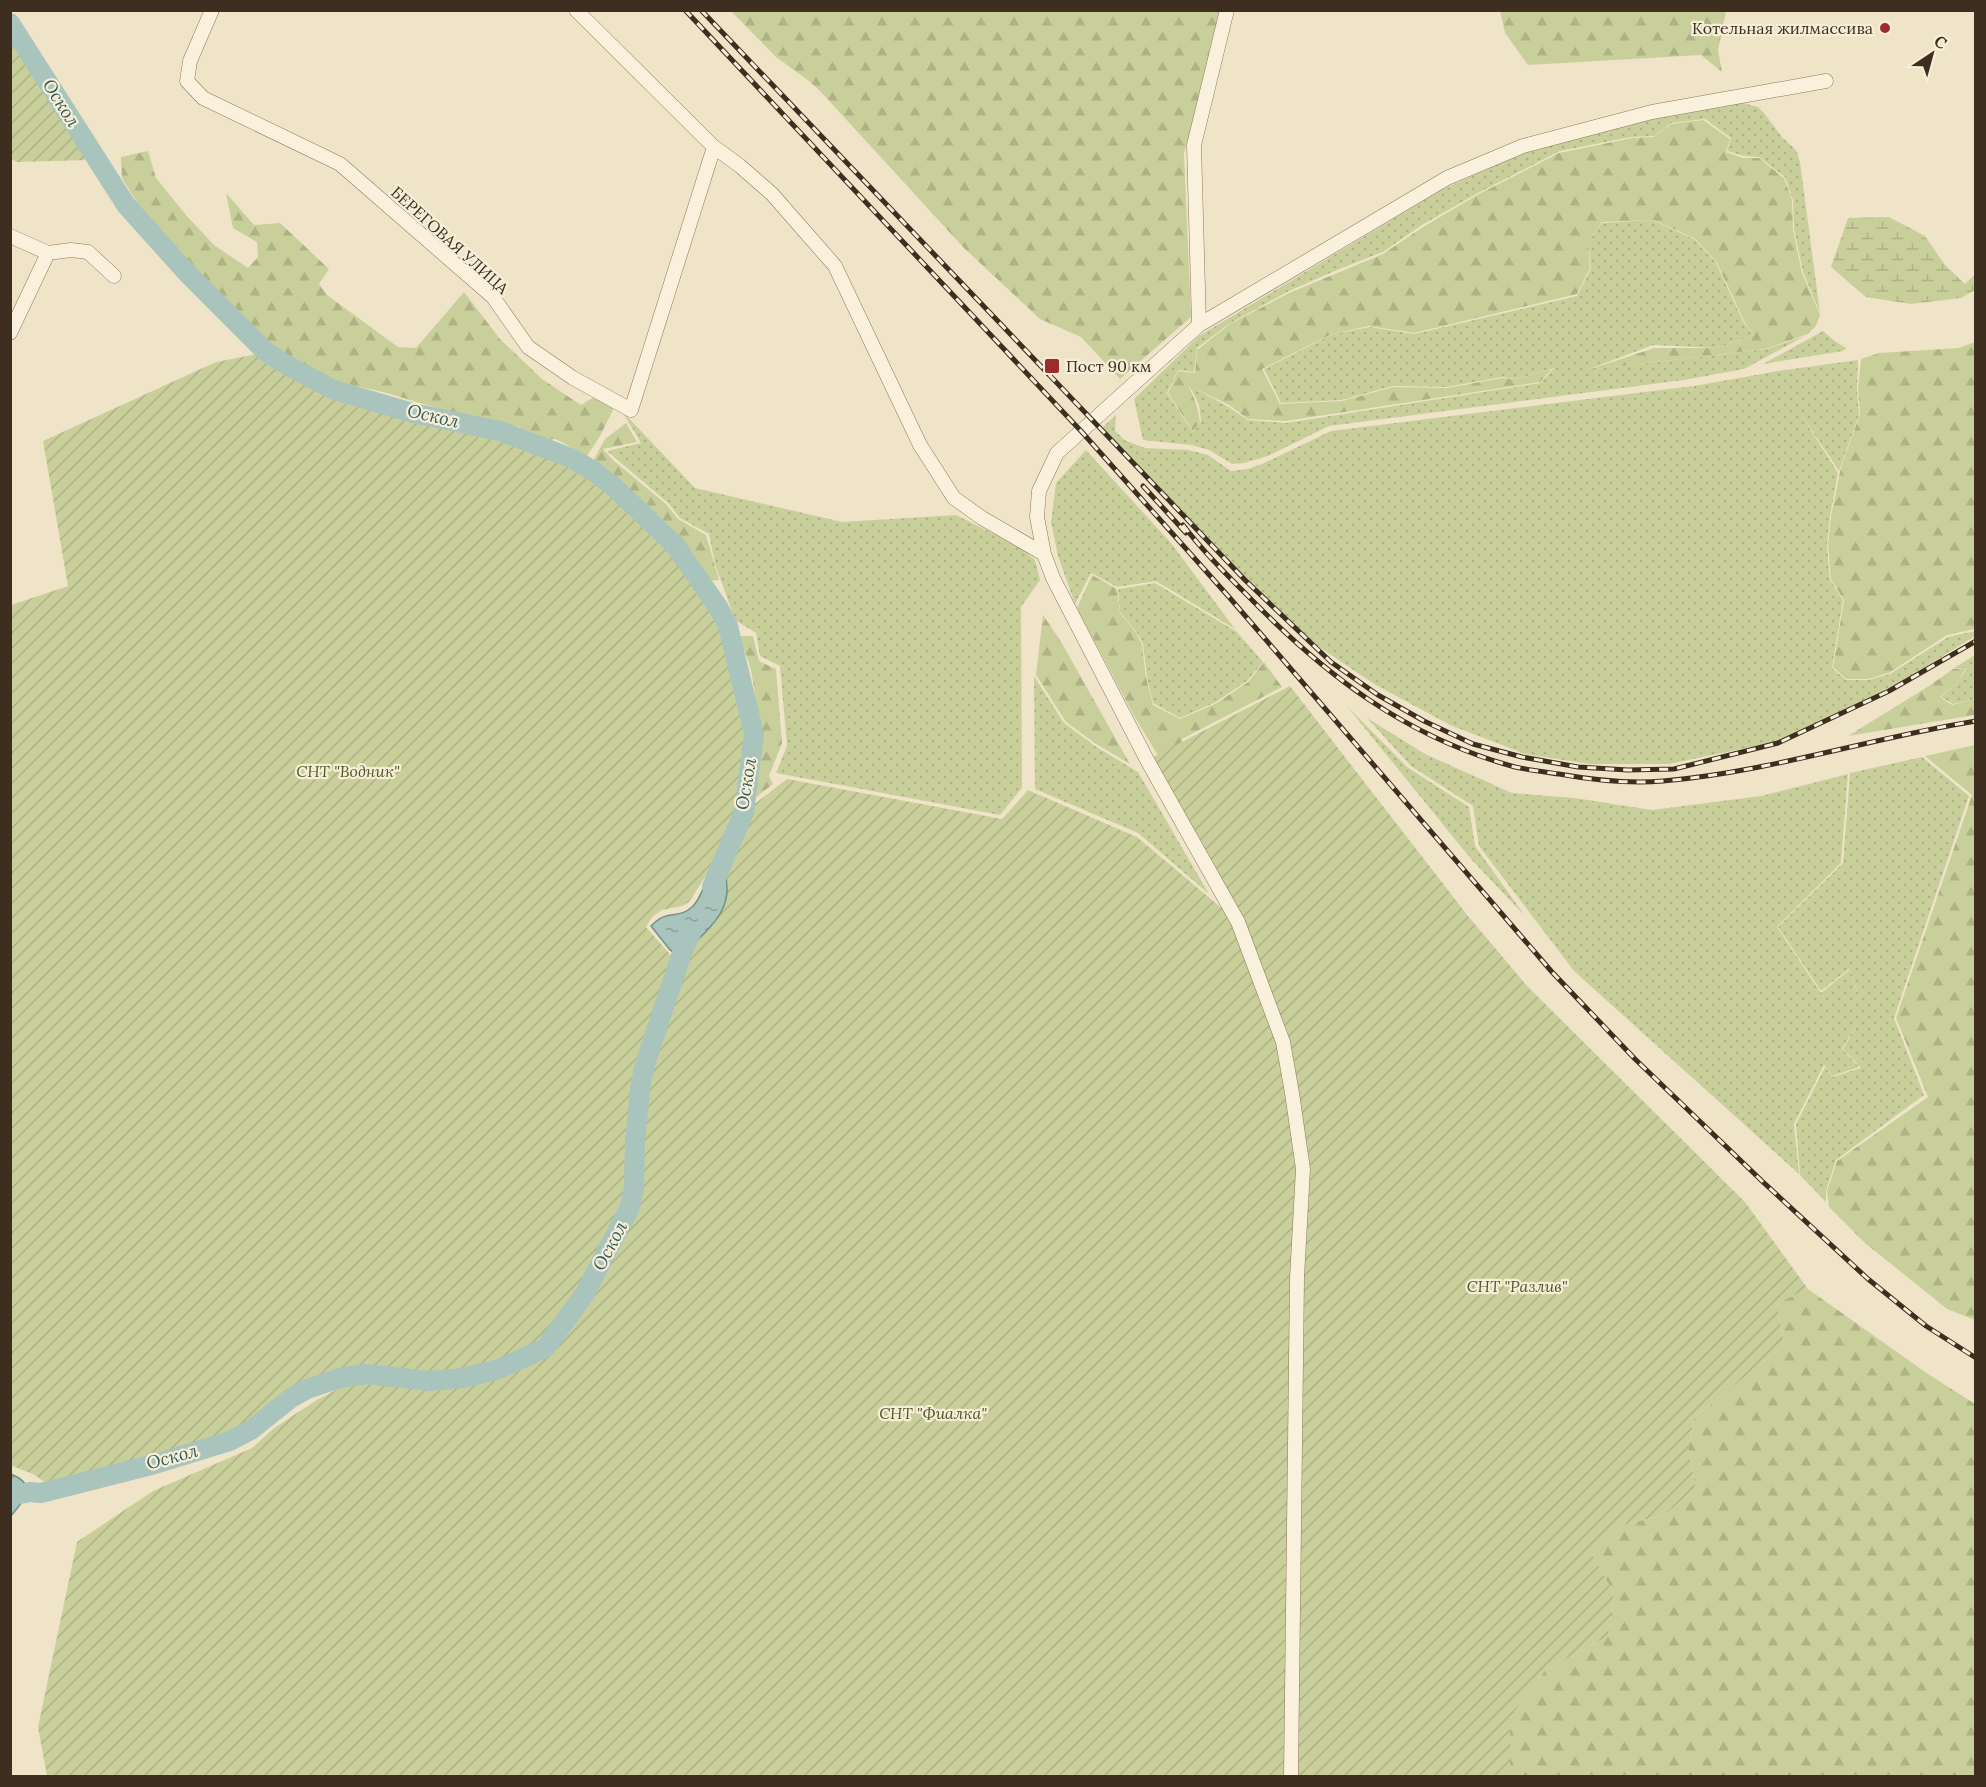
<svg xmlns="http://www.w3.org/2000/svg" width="1986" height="1787" font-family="Lora,serif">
	<defs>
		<pattern id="grass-dots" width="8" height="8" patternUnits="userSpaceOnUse" patternTransform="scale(1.5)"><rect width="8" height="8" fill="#c9cf9b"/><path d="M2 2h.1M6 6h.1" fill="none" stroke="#aeb285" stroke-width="1.8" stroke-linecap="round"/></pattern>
		<pattern id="forest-firs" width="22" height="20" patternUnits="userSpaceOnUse" patternTransform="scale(1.5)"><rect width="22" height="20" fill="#c9cf9b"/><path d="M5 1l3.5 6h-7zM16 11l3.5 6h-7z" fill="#aeb285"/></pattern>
		<pattern id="wetland-marsh" width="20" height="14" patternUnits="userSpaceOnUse" patternTransform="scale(1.5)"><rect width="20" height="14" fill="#c9cf9b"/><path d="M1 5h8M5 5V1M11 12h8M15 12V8" fill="none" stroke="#aeb285"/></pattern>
		<pattern id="garden-furrows" width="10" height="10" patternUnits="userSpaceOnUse" patternTransform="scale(1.5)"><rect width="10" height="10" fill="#c9cf9b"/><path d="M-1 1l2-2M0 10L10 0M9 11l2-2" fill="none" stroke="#aeb285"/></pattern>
		<pattern id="water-ripples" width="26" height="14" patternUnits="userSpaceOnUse" patternTransform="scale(1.5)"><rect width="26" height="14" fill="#a9c4bc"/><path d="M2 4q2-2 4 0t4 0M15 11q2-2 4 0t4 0" fill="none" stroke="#8ba098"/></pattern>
	</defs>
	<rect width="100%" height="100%" fill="#f0e4c8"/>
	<!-- grass -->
	<path fill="url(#grass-dots)" d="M1743,103L1758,107L1764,113L1782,137L1796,150L1800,162L1820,313L1803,272L1794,230L1793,200L1785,177L1759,157L1744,156L1727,151L1731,138L1705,119L1671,123L1655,136L1631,137L1560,151L1478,193L1422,225L1383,252L1337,270L1289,291L1229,324L1197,348L1194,372L1178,370L1167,393L1193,432L1201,421L1199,405L1190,386L1227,406L1248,420L1286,423L1540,383L1554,368L1516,379L1502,377L1447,387L1393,386L1342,400L1281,403L1264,369L1333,334L1370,327L1414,334L1577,296L1591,268L1588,242L1602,223L1652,220L1694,239L1715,261L1744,323L1754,335L1717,348L1653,345L1587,370L1767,349L1805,336L1744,369L1684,380L1329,426L1268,456L1244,463L1232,464L1209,450L1191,445L1143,440L1134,399L1199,336L1443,189L1521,154L1566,138L1682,112Z
		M1823,331L1836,342L1846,348L1843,351L1763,364Z
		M1858,360L1857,389L1859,415L1839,471L1799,411L1838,473L1830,516L1827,546L1830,580L1843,600L1832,668L1846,680H1868L1890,674L1948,637L1975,631V636L1911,676L1790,739L1669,764H1589L1525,754L1450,725L1374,684L1318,646L1247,580L1102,428L1116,415L1115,431L1126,441L1145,448L1188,450L1208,455L1231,471L1247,469L1262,464L1331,431L1693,386L1690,393L1694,386L1778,371Z
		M622,411L695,488L842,522L956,515L1018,546L1035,560L1040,580L1021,607L1022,788L1000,815L776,773L787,746L780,666L760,656L756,633L735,620L715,564L709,534L680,518L668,503L607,451L641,443Z
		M1086,450L1171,543L1235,629L1156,581L1117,587L1091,573L1075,604L1058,556L1051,522L1056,483Z
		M1155,583L1237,632L1263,662L1247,681L1216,702L1180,718L1153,703L1147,677L1143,644L1137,633L1120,612L1118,589Z
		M1975,655V699L1953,704L1941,697L1957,683L1967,668H1954Z
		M1034,676L1064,723L1095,746L1138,772L1209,894L1138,833L1035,789Z
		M1346,705L1407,767L1469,807L1475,846L1525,916L1471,859Z
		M1367,718L1425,754L1512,793L1575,798L1652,810L1761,796L1848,774L1841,863L1777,927L1821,993L1849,970L1865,1013L1849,969L1821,991L1778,927L1843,863L1850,773L1922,757L1969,796L1894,1018L1924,1095L1836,1160L1826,1191V1202L1800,1175L1796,1124L1825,1067L1832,1077L1861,1068L1843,1049L1859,1022L1842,1049L1859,1067L1832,1076L1824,1065L1794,1124L1799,1174L1574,971L1479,846L1473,806L1411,766Z"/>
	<!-- forest -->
	<path fill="url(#forest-firs)" d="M731,11H1224L1184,153L1191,317L1120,379L1081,337L1040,319L964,248L821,92L809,81L776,57Z
		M1500,11H1726L1718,50L1722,72L1701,55L1528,65L1505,33Z
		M1703,120L1730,139L1726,152L1743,158H1759L1784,178L1792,199L1793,230L1802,273L1820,315L1816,326L1808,334L1765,349L1588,370L1654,348H1717L1754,335L1745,323L1716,261L1694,238L1653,220L1602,222L1588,242L1590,268L1577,294L1414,333L1369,326L1332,334L1262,369L1280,404L1342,401L1393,387L1447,388L1502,378L1516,379L1552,369L1540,382L1286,421L1248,419L1229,405L1189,386L1197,406L1200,422L1193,431L1168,393L1178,371L1195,373L1197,350L1230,324L1289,293L1383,254L1423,227L1479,194L1559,153L1632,138L1654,137L1671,124Z
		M148,151L156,178L186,215L214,245L248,268L258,257L257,242L233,228L226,193L254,225L280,223L329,269L319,284L327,295L398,347L416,348L464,292L500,339L542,379L581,405L594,397L614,408L600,436L587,456C581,453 558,439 554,439C553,439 545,441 544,441L526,433L520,427L454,413L383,392L342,383L288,357L271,344L194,270L138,204L122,178L121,157Z
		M1975,342V629L1947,635L1889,673L1868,679H1846L1833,667L1844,600L1831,580L1828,545L1831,516L1841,467L1860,414L1858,389L1861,359L1879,353L1959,348Z
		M626,423L637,442L603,449L613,460L666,504L678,519L706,535L719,580L707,581C695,543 652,509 622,485C612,478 603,468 592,463L605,439Z
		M1092,575L1117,589L1120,613L1137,634L1142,645L1146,677L1153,705L1180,719L1217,703L1248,682L1264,662L1282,687L1182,739L1181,764L1169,774L1133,714L1077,608Z
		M1043,615L1060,640L1130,764L1096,744L1066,722L1036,675Z
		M739,636H753L759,661L776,669L782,743L769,776L773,784L750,802C757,761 760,717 752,676C750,662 743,649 739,636Z
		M1966,668L1957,683L1940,697L1952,705L1975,699V715L1848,736L1929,686L1953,669Z
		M1975,745H1976L1975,1320L1947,1309L1865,1243L1829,1207L1827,1191L1837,1161L1928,1097L1896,1018L1972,795L1925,756Z
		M1808,1289L1928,1374L1975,1404V1776H1510V1718L1545,1670L1608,1636L1614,1593L1591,1555L1618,1526L1664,1515L1696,1489L1688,1448L1694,1418L1784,1345L1777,1303Z"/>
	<!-- wetland -->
	<path fill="url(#wetland-marsh)" d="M1889,217L1925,236L1945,265L1965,284L1975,274V290L1961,298L1911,304L1866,297L1831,267L1848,218Z"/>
	<!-- garden -->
	<path fill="url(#garden-furrows)" d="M11,29L91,160L17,162L11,159Z
		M263,353L279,364L332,393L411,417L498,435L588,473L611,490L670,546L699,584L724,625L749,734L740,809L737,822L719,862L705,877L689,902L682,906L662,910L652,917L646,927L674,959L636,1080L629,1141V1186L625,1203L580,1291L552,1330L540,1342L497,1362L461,1370L431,1373L406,1372L366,1365L339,1371L306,1382L228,1435L152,1458L47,1484L33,1474L10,1465L11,605L68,586L43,441L216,362Z
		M1290,686L1468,916L1527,986L1745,1202L1808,1289L1777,1303L1784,1345L1694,1418L1688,1448L1696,1489L1664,1515L1618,1526L1592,1555L1614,1593L1608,1636L1545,1670L1510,1718V1776H47L38,1727L77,1542L153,1491L252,1448L273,1429L315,1401L366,1374L430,1381L463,1378L499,1369L545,1348L584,1295L630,1207L634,1187L635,1141L641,1082L646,1061L683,950L722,865L744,812L787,779L1002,819L1028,790L1137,837L1237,921L1147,760Z"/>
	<!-- water -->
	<path fill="url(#water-ripples)" stroke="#6f938a" stroke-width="1.5" d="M722,865C740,910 707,928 681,957L670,950L651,926C668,908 678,920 692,907C700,900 701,891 706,883C711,876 717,871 722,865Z
		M11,1474C21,1478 26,1483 30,1492L11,1516Z"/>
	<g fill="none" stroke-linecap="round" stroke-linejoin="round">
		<!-- river -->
		<path stroke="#a9c4bc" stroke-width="20" d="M10,23L126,205L188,274L265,351L281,362L334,390L413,413L500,431L571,458L592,470L614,487L675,545L718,607L728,626L754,734L744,812L712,887
			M10,1496L30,1492L41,1493L155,1464L230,1441L251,1430L291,1398L307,1389L340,1378L366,1374L430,1381L463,1378L499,1369L545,1348L584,1295L630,1207L634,1187L635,1141L641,1082L646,1061L683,950L691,933"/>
		<!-- minor casing -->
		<g stroke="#8d765c" stroke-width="15">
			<path id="minor" d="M212,10L190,61L187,81L203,98L340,164L493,297L528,347L573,378L631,410L714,147
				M576,10L714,147L740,166L772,194L835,266L920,445L954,498L982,518L1044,554
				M10,236L48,253L71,250L88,252L114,276
				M1199,325L1194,145L1227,10
				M10,333L48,253
				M1291,1776L1297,1278L1303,1169L1292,1093L1283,1042L1238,922L1147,760L1053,578L1044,554L1037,517L1039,491L1057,453L1199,325L1447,178L1523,146L1652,112L1826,81"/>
		</g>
		<!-- minor -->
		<use href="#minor" stroke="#faf1dc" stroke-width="14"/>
		<!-- rail casing -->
		<g stroke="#3d2e20" stroke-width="5">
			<path id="rail" d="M685,10L1081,431L1229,597L1552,972L1635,1059L1763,1182L1868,1279L1926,1326L1976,1358
				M701,10L1245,580L1331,662L1378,695L1424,721L1473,744L1522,757L1578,767L1628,770L1674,769L1778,743L1889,691L1976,641
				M1143,486L1186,533
				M1183,525C1202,550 1224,572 1247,595C1325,675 1405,737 1515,767C1529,770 1545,772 1559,774C1593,780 1629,784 1663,781C1769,772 1871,738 1976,721"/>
		</g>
		<!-- rail -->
		<use href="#rail" stroke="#f7eed8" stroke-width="3" stroke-dasharray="9" stroke-linecap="butt"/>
	</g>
	<!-- markers -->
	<g fill="#9e2a2b" stroke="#f7eed8" stroke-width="2">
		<circle cx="1885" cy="28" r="6"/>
		<rect x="1044" y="358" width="16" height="16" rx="3"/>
	</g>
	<g text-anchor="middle" stroke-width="4.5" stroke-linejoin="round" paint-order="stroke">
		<!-- poi labels -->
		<g font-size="16" fill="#3d2e20" stroke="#f7eed8" text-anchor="end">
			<text x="1873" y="34">Котельная жилмассива</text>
			<text x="1066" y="372" text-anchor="start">Пост 90 км</text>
		</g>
		<!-- street labels -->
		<g font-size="16" fill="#3d2e20" stroke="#f7eed8">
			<text transform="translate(450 240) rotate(42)" y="6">БЕРЕГОВАЯ УЛИЦА</text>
		</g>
		<!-- park labels -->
		<g font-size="16" font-style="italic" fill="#4d5a26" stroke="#f7eed8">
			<text x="348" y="777">СНТ "Водник"</text>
			<text x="1517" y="1292">СНТ "Разлив"</text>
			<text x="933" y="1419">СНТ "Фиалка"</text>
		</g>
		<!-- water labels -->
		<g font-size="18" font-style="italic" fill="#2f5d5a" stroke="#f7eed8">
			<text transform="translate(61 103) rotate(58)" y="6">Оскол</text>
			<text transform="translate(433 416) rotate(13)" y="6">Оскол</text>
			<text transform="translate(746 784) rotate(-81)" y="6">Оскол</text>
			<text transform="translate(610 1246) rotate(-62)" y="6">Оскол</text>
			<text transform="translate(172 1457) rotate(-15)" y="6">Оскол</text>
		</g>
	</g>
	<!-- border -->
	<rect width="1986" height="1787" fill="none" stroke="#3d2e20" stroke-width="24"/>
	<!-- north arrow -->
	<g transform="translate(1932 54) rotate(36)" stroke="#f7eed8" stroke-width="4.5" paint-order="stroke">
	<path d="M0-4.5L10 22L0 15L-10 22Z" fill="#3d2e20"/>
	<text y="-9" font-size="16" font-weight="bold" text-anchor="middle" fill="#3d2e20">С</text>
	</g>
</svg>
